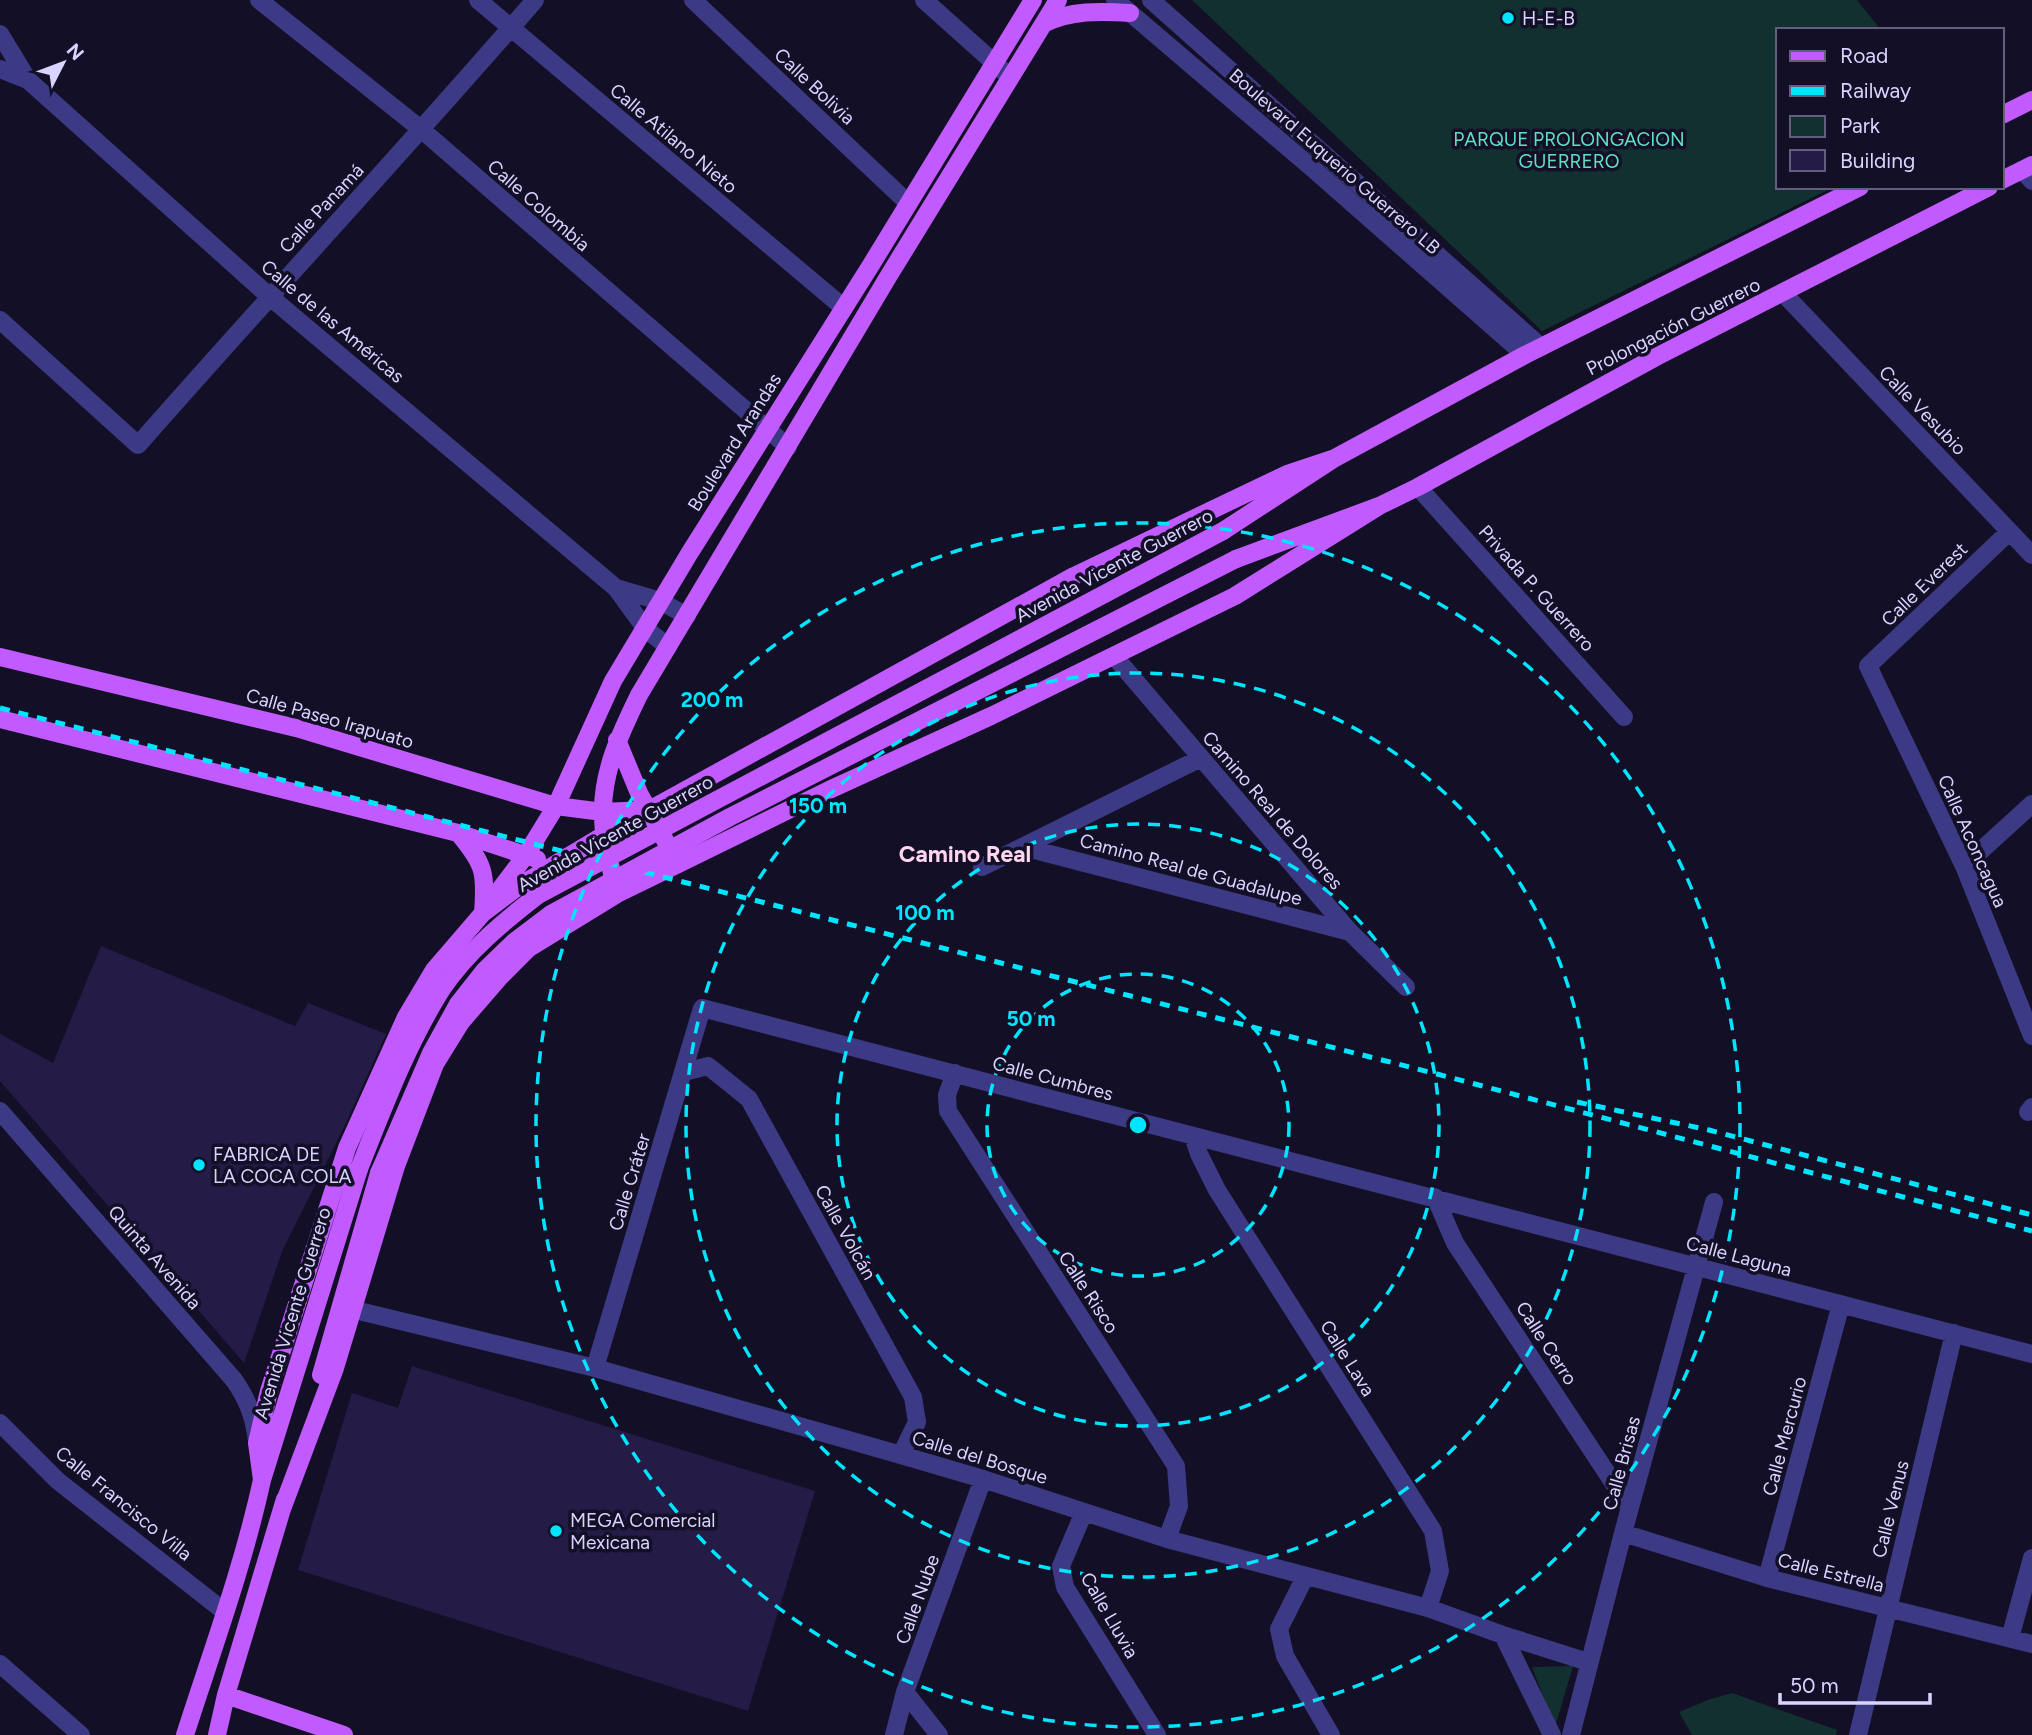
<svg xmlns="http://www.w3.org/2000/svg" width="2032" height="1735" font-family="Figtree,sans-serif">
	<rect width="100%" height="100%" fill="#130f26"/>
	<!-- green -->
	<path fill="#12302f" d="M1192,0H1857L1881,30H1778V187H1834L1542,331Z
		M1573,1666L1555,1727L1532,1667Z
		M1732,1693L1837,1730L1836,1735H1692L1679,1712L1708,1700Z"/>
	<!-- building -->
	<path fill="#241b47" d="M101,946L295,1026L308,1003L386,1034L346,1123L283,1249L244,1363L0,1081V1034L53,1063Z
		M412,1366L815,1491L748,1711L298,1570L352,1393L398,1408Z"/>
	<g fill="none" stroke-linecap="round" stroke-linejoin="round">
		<!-- minor -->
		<path stroke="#3d3a85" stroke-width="18" d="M259,0L422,130L788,447
			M478,0L844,308
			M693,0L908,203
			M924,0L1010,77
			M1115,0L1312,168L1525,355
			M1151,0L1541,347
			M0,34L28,80L269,296L616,588L645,628L668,647
			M0,69L28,80
			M2022,170L2032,181
			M1783,293L2032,555
			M0,320L138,445C269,296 405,150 535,0
			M1418,487L1624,717
			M2009,532L1868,666L1964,866L2032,1036
			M616,588L660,601L687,616
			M1114,656L1350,932L1406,987
			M1023,847L1350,932
			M1964,866L2032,804
			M982,867L1201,758
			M684,1072L708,1066L749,1099L913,1397L917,1422L901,1455
			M955,1073L947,1095L948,1111L1176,1466L1179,1506L1167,1539
			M0,1111L234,1380C248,1400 254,1417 257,1441
			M2028,1112L2032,1107
			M1193,1136L1199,1154L1217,1190L1433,1531L1440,1571L1428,1608
			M1435,1197L1455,1243L1630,1508
			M355,1310L595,1368L901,1455L983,1479L1167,1539L1428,1608L1503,1635L1588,1662
			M595,1368L702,1008L2032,1354
			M0,1423L58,1481L225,1612
			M1084,1512L1061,1566L1065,1587L1157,1735
			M1623,1533L1767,1578L2032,1644
			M1305,1577L1279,1629L1285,1656L1331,1735
			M1767,1578L1841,1304
			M1503,1635L1552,1735
			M2010,1638L2032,1558
			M0,1664L81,1735
			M905,1692L939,1735
			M894,1735L905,1692L983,1479
			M1571,1735L1623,1533L1714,1202
			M1858,1735L1954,1333"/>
		<!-- major -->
		<path stroke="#c25bff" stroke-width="18" d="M1043,24C1070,10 1101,11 1130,13
			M2002,115L2032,100
			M2002,180L2032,165
			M1223,531L1335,458L1525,355L1860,187
			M1236,559L1379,506L1418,487L1656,357L1989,187
			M0,657L296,728L556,806L603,812L645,810
			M0,719L458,833L537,859
			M617,740L639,793L677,862
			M459,834C485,865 486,873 483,913
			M617,894C611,868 603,841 603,814C602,771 621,732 639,695L888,277L1058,0
			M495,896L526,855L556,806L613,681L689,554L871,265L1033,0
			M321,1375L379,1173
			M262,1480L257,1443L269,1391L347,1148L406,1017L434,970L483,913L519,886L604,835L1074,576L1287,474L1335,458
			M282,1509L335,1368L396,1166L435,1064L461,1022L499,978L529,948L617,894L656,875L829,790L991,716L1235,596L1379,506
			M226,1695L344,1735
			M185,1735C212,1651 243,1567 262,1480L359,1169
			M217,1735L226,1695L285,1499"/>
		<!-- rail -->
		<path stroke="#00e5ff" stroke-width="5" stroke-dasharray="10 9" stroke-linecap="butt" d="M0,708L1437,1074L2032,1231
			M1577,1102L1709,1130L2032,1215"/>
		<!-- major-bridge -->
		<path stroke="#c25bff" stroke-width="18" d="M359,1169C383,1109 407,1044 442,989C467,952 503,922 538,895L1223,531
			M379,1173L431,1053L458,1004L484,971L514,942L551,914L730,817L1236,559"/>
	</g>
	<!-- distance rings -->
	<g fill="none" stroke="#00e5ff" stroke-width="3.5" stroke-dasharray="12 9">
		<circle cx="1138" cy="1125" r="151"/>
		<circle cx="1138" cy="1125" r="301"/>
		<circle cx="1138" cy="1125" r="452"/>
		<circle cx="1138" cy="1125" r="602"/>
	</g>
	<!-- markers -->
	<g fill="#00e5ff" stroke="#130f26" stroke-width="2.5">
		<circle cx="1508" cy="18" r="7"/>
		<circle cx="199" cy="1165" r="7"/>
		<circle cx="556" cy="1531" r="7"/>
	</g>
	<g text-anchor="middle" stroke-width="7" stroke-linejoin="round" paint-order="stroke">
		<!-- poi labels -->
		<g font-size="19" fill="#d9d4ff" stroke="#130f26" text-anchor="start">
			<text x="1522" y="25">H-E-B</text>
			<text x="213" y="1161">FABRICA DE<tspan x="213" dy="22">LA COCA COLA</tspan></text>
			<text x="570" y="1527">MEGA Comercial<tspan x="570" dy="22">Mexicana</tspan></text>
		</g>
		<!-- street labels -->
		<g font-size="19" fill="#d9d4ff" stroke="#130f26">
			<text transform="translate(815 86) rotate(43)" y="7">Calle Bolivia</text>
			<text transform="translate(674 138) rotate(40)" y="7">Calle Atilano Nieto</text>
			<text transform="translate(1335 161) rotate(41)" y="7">Boulevard Euquerio Guerrero LB</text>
			<text transform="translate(539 205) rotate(41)" y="7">Calle Colombia</text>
			<text transform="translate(321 208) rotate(-47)" y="7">Calle Panamá</text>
			<text transform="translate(333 321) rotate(40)" y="7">Calle de las Américas</text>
			<text transform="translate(1673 326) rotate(-27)" y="7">Prolongación Guerrero</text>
			<text transform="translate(1923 410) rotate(46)" y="7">Calle Vesubio</text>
			<text transform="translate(734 442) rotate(-58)" y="7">Boulevard Arandas</text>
			<text transform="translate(1114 565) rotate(-28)" y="7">Avenida Vicente Guerrero</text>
			<text transform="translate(1924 584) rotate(-44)" y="7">Calle Everest</text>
			<text transform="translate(1537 588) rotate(48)" y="7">Privada P. Guerrero</text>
			<text transform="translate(330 718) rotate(16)" y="7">Calle Paseo Irapuato</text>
			<text transform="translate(1273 810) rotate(49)" y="7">Camino Real de Dolores</text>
			<text transform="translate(615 833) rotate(-29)" y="7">Avenida Vicente Guerrero</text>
			<text transform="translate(1973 841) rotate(66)" y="7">Calle Aconcagua</text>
			<text transform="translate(1191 869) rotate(15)" y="7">Camino Real de Guadalupe</text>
			<text transform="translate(1053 1078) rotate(15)" y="7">Calle Cumbres</text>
			<text transform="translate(629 1182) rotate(-73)" y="7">Calle Cráter</text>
			<text transform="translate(846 1232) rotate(61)" y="7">Calle Volcán</text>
			<text transform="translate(1739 1256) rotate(15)" y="7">Calle Laguna</text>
			<text transform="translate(155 1257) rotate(49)" y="7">Quinta Avenida</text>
			<text transform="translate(1089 1292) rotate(57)" y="7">Calle Risco</text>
			<text transform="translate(292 1313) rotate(-73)" y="7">Avenida Vicente Guerrero</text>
			<text transform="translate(1547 1343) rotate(57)" y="7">Calle Cerro</text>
			<text transform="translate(1348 1358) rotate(58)" y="7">Calle Lava</text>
			<text transform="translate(1784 1436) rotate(-75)" y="7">Calle Mercurio</text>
			<text transform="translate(980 1457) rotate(17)" y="7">Calle del Bosque</text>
			<text transform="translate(1621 1463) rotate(-75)" y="7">Calle Brisas</text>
			<text transform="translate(124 1503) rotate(39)" y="7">Calle Francisco Villa</text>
			<text transform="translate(1890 1509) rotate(-76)" y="7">Calle Venus</text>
			<text transform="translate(1831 1572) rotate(14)" y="7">Calle Estrella</text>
			<text transform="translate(917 1599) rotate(-70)" y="7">Calle Nube</text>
			<text transform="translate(1110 1615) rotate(60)" y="7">Calle Lluvia</text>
		</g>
		<!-- park labels -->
		<g font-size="19" fill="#5fe0c0" stroke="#130f26">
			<text x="1569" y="146">PARQUE PROLONGACION<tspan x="1569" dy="22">GUERRERO</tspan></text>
		</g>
		<!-- quarter labels -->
		<g font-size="23" font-weight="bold" fill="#ffd6f0" stroke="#130f26">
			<text x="965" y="862">Camino Real</text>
		</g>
	</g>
	<circle cx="1138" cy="1125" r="10" fill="#00e5ff" stroke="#130f26" stroke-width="3.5"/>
	<g font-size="21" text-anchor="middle" font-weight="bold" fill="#00e5ff" stroke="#130f26" stroke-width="7" stroke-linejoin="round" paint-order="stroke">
		<text x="712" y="707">200 m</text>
		<text x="818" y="813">150 m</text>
		<text x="925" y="920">100 m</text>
		<text x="1031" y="1026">50 m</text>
	</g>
	<!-- legend -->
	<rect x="1776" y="28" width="228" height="161" fill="#130f26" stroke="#625e7d" stroke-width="2"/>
	<rect x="1790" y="51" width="35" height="10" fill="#c25bff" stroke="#625e7d" stroke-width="2"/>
	<text x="1840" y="63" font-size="21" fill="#d9d4ff">Road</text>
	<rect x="1790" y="86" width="35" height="10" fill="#00e5ff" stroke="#625e7d" stroke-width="2"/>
	<text x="1840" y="98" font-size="21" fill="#d9d4ff">Railway</text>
	<rect x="1790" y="116" width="35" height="21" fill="#12302f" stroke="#625e7d" stroke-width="2"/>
	<text x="1840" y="133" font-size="21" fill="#d9d4ff">Park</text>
	<rect x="1790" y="150" width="35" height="21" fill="#241b47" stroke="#625e7d" stroke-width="2"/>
	<text x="1840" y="168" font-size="21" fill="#d9d4ff">Building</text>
	<!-- north arrow -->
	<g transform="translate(63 63) rotate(48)" stroke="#130f26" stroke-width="5" paint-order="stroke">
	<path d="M0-5L12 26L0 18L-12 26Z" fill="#d9d4ff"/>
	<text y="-10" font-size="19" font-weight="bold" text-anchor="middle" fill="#d9d4ff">N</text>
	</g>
	<!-- scale -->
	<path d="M1780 1693v10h150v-10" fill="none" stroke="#d9d4ff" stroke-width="3.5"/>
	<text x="1790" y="1693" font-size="21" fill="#d9d4ff" stroke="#130f26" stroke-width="5" paint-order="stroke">50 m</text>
</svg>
